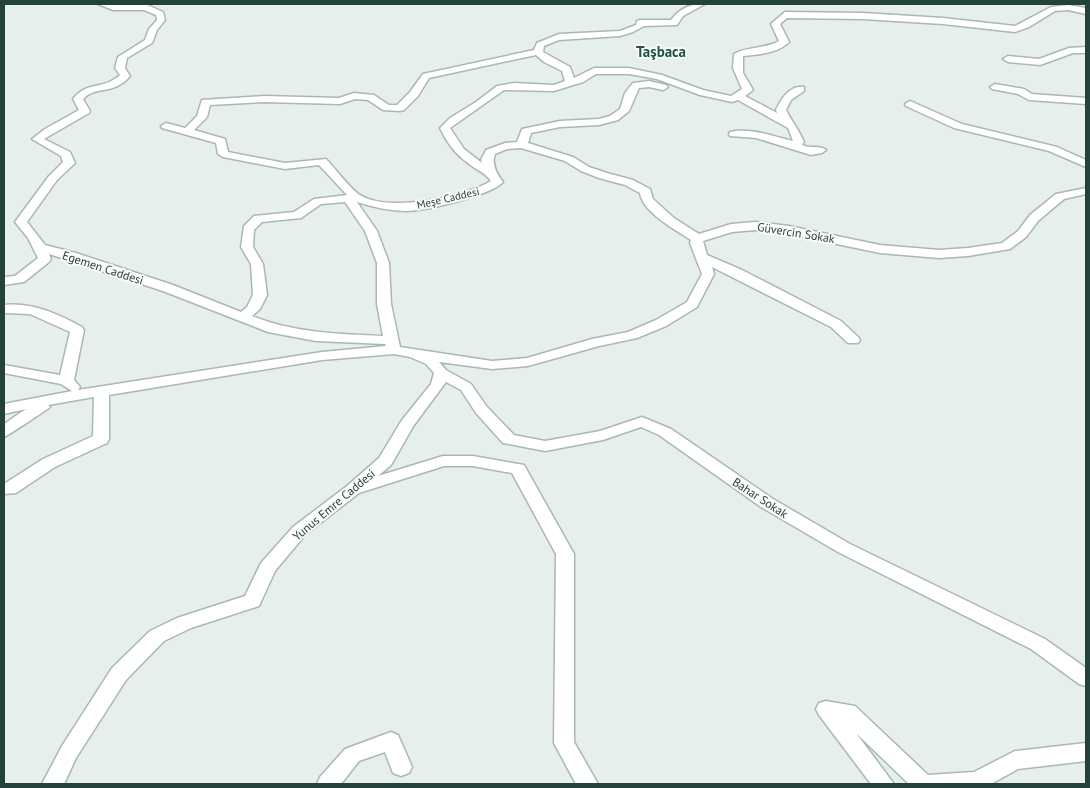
<svg xmlns="http://www.w3.org/2000/svg" width="1090" height="788" font-family="'PT Sans',sans-serif">
	<rect width="100%" height="100%" fill="#e6efeb"/>
	<g fill="none" stroke-linecap="round" stroke-linejoin="round">
		<!-- minor casing -->
		<g stroke="#a8b8b2" stroke-width="3">
			<path id="minor" d="M98,4H145L163,12L165,20L157,30L152,43L127,58L125,68L130,76C113,96 96,85 83,99L90,111L89,113L44,139L70,152L75,163L57,180L27,222L45,245L76,253L173,285L241,312L247,307L253,295L251,264L241,247L244,226L254,216L294,212L314,199L347,195L319,165L285,169L223,157L218,154L216,143L162,128L161,126L166,123L185,128L197,116L202,100L264,96L339,98L354,93L374,95L389,105H397L410,92L423,74L534,50L537,43L559,34L620,31L636,25L637,21L640,20H671C679,9 691,3 705,4L683,16L677,25L644,26L633,32L620,36L559,40L544,46L543,52L570,67L574,78L594,68H629L662,75L703,90L731,96L742,89L733,68L734,54C744,47 765,49 779,41L771,24L785,12L863,13L943,18L1015,26L1051,7L1068,5L1086,8V14L1068,10L1055,11L1029,27L1015,32L943,24L863,19L787,18L780,24L789,42C777,54 759,54 743,56V73L753,90L745,96L777,113L776,110C781,99 790,85 804,87V91L791,100L786,110C792,122 799,130 804,142L802,145C811,149 821,145 826,150L822,153L811,155L756,138L730,136L729,134L730,132C751,127 774,137 793,141L788,128L738,100L732,102L700,95L657,79L629,74H596L583,82L554,91L504,90L450,128L464,149L482,163L481,160L486,150L505,143L517,142L522,129L560,121L599,119L610,116L620,109L625,93L633,83L649,81L666,85L668,87L663,90L649,87L639,88L629,111L618,120L599,125L560,127L531,133L528,143L573,157L589,167L607,173L633,180L650,189L653,199L674,218L699,234L731,224L755,222L789,226L880,245L939,250L968,248L1002,243L1018,231L1030,215L1056,194L1086,188V194L1064,199L1038,221L1026,237L1010,249L968,256L939,258L880,253L789,234L755,230L732,232L703,241L707,255L742,270L841,321L858,337L860,340L858,343H848L831,327L712,267L714,274L697,307L666,326L637,338L599,346L528,366L492,369L439,362L446,370L471,384L487,407L514,435L545,441L600,431L642,417L671,429L773,499L850,544L1045,639L1086,668V686L1079,684L1031,649L838,552L761,507L659,435L641,427L603,440L545,451L509,444L503,443L476,413L461,390L446,382L414,425L391,465L378,476L443,456H473L524,465L574,554V742L598,784H576L554,743L556,554L512,473L473,466H444L359,493L305,535L275,571L259,606L191,628L164,641L126,680L76,758L64,784H42L62,746L112,668L150,631L177,618L245,596L261,563L293,527L347,486L379,458L402,420L431,384L434,373L426,364L410,357L394,354L322,360L109,395V439L107,443L55,467L16,493L4,494V484L43,459L93,436L94,397L48,405L50,407C48,409 7,436 4,437V424L26,409L4,414V404L72,391L61,384L4,373V365L60,375L70,332L30,314L4,313V305C32,302 58,314 82,327L84,330L74,380L80,387L78,390L322,352L386,346L385,344L316,341L268,332L163,291L49,254L51,259L49,262L24,282L4,285V277L15,276L38,258L28,238L15,222L49,176L63,162L61,156L32,139L45,129L79,110L73,99C88,80 102,91 120,75L115,68L118,57L145,40L149,29L157,20L156,15L144,10H113ZM536,55L544,62L562,71L565,81L554,85L514,83L497,86L476,102L450,118L440,128C446,141 456,155 468,163C476,170 485,172 491,181C465,197 388,213 360,195C350,189 335,168 326,159L285,163L228,152L225,139L194,130L207,117L210,105L264,102L340,104L355,99L368,100L383,110L400,111L404,110L418,96L429,78ZM521,148L565,161L581,171L599,178L625,185L640,193C642,212 676,230 691,240L690,243L702,274L687,302L656,320L628,332L592,339L527,358L492,361L400,347L391,304L389,263L377,231L357,202C373,207 390,211 407,211C425,211 492,195 503,182C497,174 491,164 495,154L507,149ZM345,202L365,231L377,263V304L383,336C338,334 295,333 252,316L260,309L267,295L263,264L253,247L254,230L262,222L301,218L321,204Z
				M1086,47V53H1073L1040,65L1008,62L1003,59L1008,56L1039,59L1069,48Z
				M995,84L1024,89L1032,94L1086,98V104L1029,100L1018,94L992,89L990,87Z
				M910,101L962,124L1057,147L1086,160V167L1049,151L954,128L906,106L905,104Z
				M826,701L855,706L928,775L974,772L1015,751L1086,743V761L1018,769L991,784H909L856,733L894,784H871L819,715L816,709L819,703Z
				M391,732L398,735L412,767L409,773L401,776L393,773L385,752L359,761L341,784H317L320,777L345,749Z"/>
		</g>
		<!-- minor -->
		<use href="#minor" fill="#fff" fill-rule="evenodd"/>
	</g>
	<g text-anchor="middle" stroke-width="4" stroke-linejoin="round" paint-order="stroke">
		<!-- far-street labels -->
		<g font-size="11" fill="#24423a" stroke="#f7fbf9">
			<text transform="translate(448 198) rotate(-13)" y="4">Meşe Caddesi</text>
		</g>
		<!-- street labels -->
		<g font-size="12" fill="#24423a" stroke="#f7fbf9">
			<text transform="translate(796 233) rotate(9)" y="4">Güvercin Sokak</text>
			<text transform="translate(103 268) rotate(18)" y="4">Egemen Caddesi</text>
			<text transform="translate(760 498) rotate(33)" y="4">Bahar Sokak</text>
			<text transform="translate(334 505) rotate(-40)" y="4">Yunus Emre Caddesi</text>
		</g>
		<!-- far-district labels -->
		<g font-size="15" font-weight="bold" fill="#1f5548" stroke="#f7fbf9">
			<text x="661" y="57">Taşbaca</text>
		</g>
	</g>
	<!-- border -->
	<rect width="1090" height="788" fill="none" stroke="#24423a" stroke-width="10"/>
</svg>
